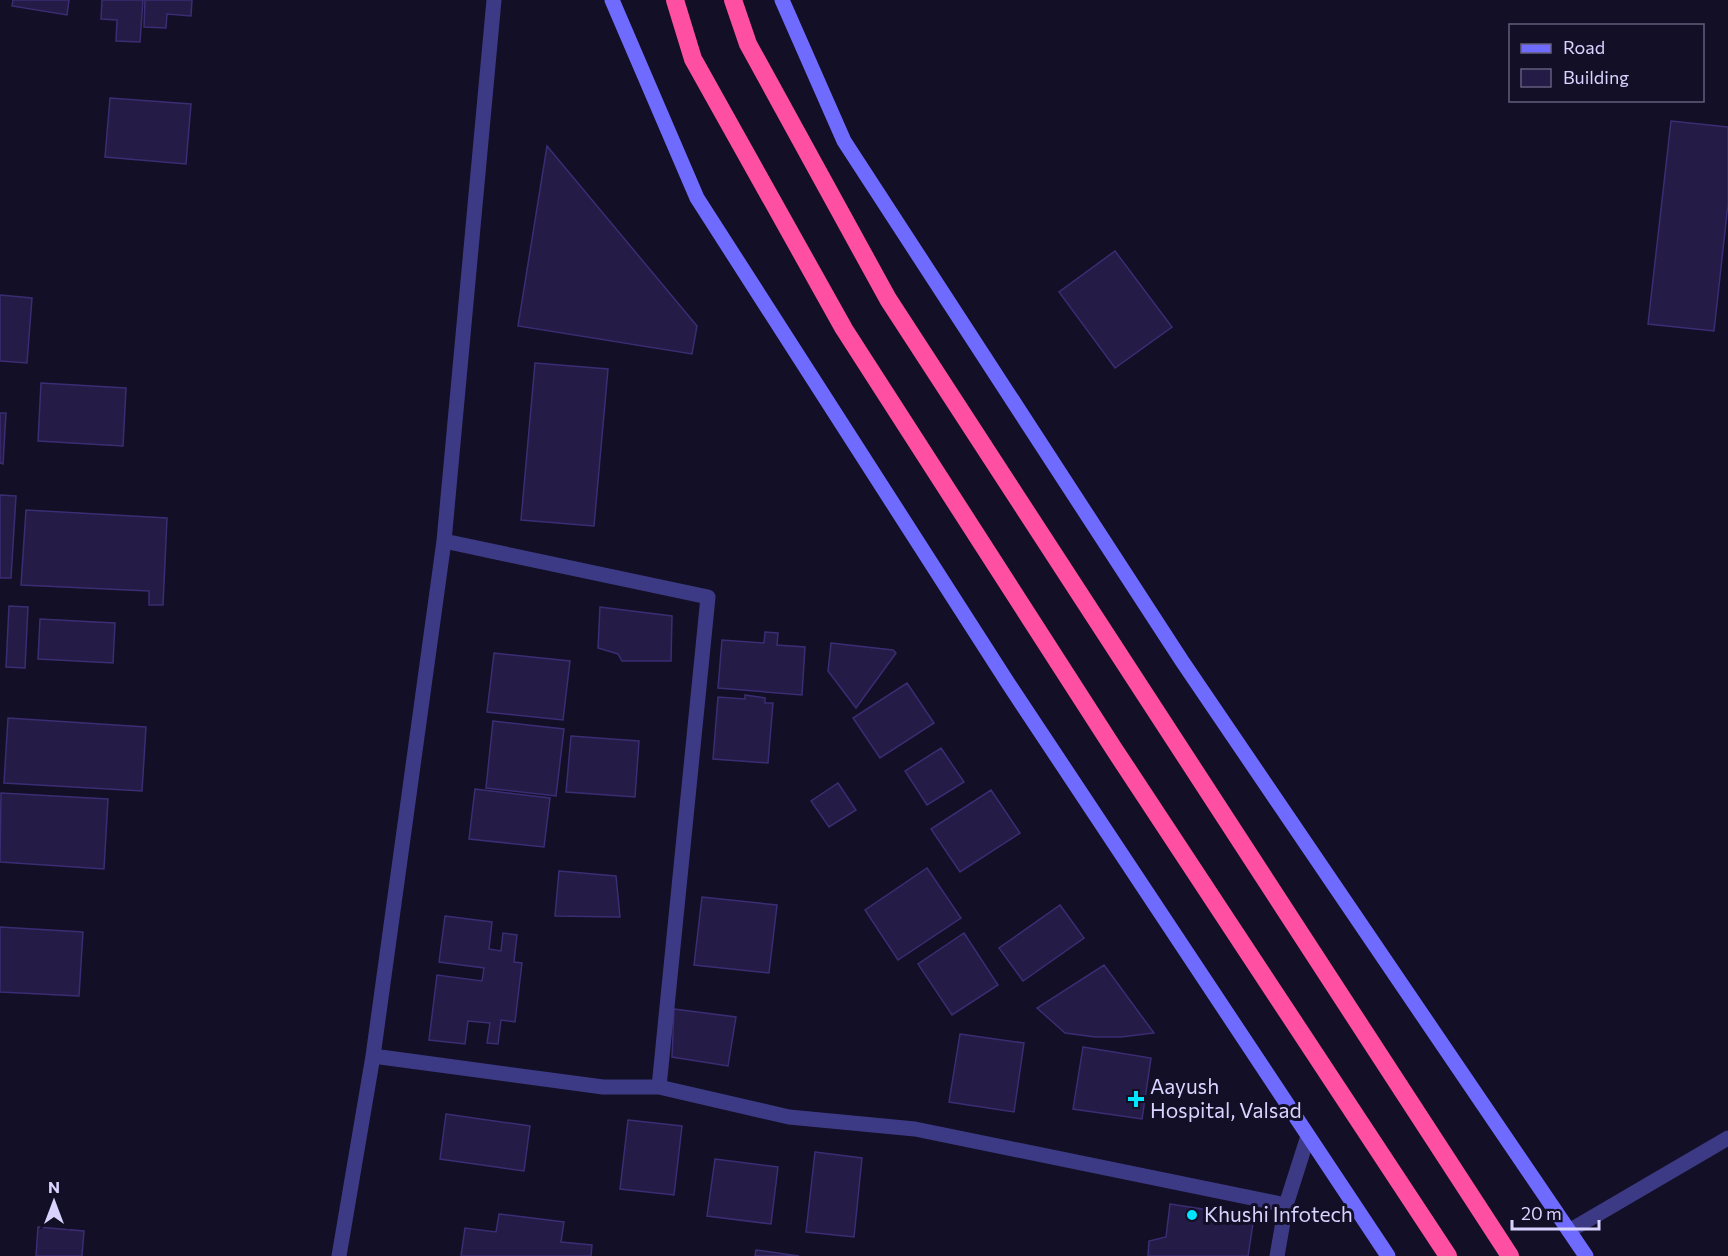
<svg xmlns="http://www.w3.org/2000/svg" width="1728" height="1256" font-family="Commissioner,sans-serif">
	<rect width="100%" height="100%" fill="#130f26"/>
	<!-- building -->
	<path fill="#241b47" stroke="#3b2d73" stroke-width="1.5" d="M13,0H69L67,15L12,6Z
		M102,0H143L140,42L116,41L117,20L101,19Z
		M145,0H192L191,16L167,14L166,28L144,27Z
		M110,98L191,104L186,164L105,157Z
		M1671,121L1728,127V204L1714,331L1648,324Z
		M547,146L697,326L692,354L518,326Z
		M1115,251L1172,327L1115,368L1059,292Z
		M0,295L32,298L27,363L0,361Z
		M535,363L608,369L594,526L521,520Z
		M41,383L126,388L123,446L38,441Z
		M0,413H6L3,464L0,463Z
		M0,495L16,496L11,578H0Z
		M26,510L167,518L163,605H149V591L21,585Z
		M9,606L28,607L25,668L6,667Z
		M600,607L672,616L671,661H622L618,654L598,648Z
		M40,619L115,623L113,663L38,659Z
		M765,632L778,633L777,645L805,647L802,695L718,688L722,640L764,643Z
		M831,643L893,650L896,653L856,708L828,671Z
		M494,653L570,661L563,720L487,712Z
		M907,683L934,723L880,758L853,718Z
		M745,695L765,698V703H773L768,763L713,759L718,697L745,699Z
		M8,718L146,727L142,791L4,783Z
		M493,721L564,729L556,796L486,788Z
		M571,736L639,741L635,797L566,792Z
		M941,748L964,782L927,805L905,771Z
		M838,783L856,810L829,827L811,801Z
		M475,789L550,798L544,847L469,839Z
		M991,790L1020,833L960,872L931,829Z
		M1,793L108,799L104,869L0,862Z
		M927,868L961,918L898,960L865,910Z
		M559,871L616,876L620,917L555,916Z
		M702,897L777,905L769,973L694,965Z
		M1060,905L1084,938L1023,981L999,948Z
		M445,916L492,922L489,949L501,951L503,933L517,935L514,962L522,963L515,1022L501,1020L498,1044L487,1043L490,1023L468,1021L465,1044L429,1040L437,975L482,981L484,968L439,962Z
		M0,927L83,932L79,996L0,992Z
		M964,933L998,985L952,1015L918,964Z
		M1104,965L1154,1033L1121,1037H1095L1065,1033L1037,1008Z
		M674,1009L736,1017L728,1066L672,1057Z
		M960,1034L1024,1043L1014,1112L949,1102Z
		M1083,1047L1151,1058L1142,1119L1073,1109Z
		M446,1114L530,1126L524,1171L440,1159Z
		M628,1120L682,1126L674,1195L620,1189Z
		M815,1152L862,1158L854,1237L806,1232Z
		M715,1159L778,1167L771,1224L707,1216Z
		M1170,1204L1254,1217L1248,1256H1148L1149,1241L1166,1237Z
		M499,1214L564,1222L561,1242L592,1245L591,1256H461L465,1228L496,1232Z
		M38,1227L84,1231L82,1256H36Z
		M756,1250L799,1256H755Z"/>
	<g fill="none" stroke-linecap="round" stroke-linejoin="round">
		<!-- street -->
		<path stroke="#3d3a85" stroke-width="15" d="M373,1056L603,1087H659L708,597L444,541
			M659,1087L789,1117L915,1129L1286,1205
			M1569,1231L1728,1138
			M339,1256L373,1056L444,541L494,0
			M1277,1256L1286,1205L1308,1136"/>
		<!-- secondary -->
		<path stroke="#6f6bff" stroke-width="15" d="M612,0L697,198L1008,683L1388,1256
			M782,0L844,141L1182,661L1586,1256"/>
		<!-- highway -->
		<path stroke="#ff4fa3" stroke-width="18" d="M675,0L693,59L844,329L1114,749L1448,1256
			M733,0L748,44L888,299L1510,1256"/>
	</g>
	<!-- markers -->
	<g fill="#00e5ff" stroke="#130f26" stroke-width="2">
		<path d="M1133 1090h6v6h6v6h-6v6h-6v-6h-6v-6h6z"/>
		<circle cx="1192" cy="1215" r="6"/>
	</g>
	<g text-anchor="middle" stroke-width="6" stroke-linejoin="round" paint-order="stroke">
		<!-- poi labels -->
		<g font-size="21" fill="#d9d4ff" stroke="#130f26" text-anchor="start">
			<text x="1150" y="1094">Aayush<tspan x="1150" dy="24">Hospital, Valsad</tspan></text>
			<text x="1204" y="1222">Khushi Infotech</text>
		</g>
	</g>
	<!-- legend -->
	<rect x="1509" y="24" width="195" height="78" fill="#130f26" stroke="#625e7d" stroke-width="1.5"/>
	<rect x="1521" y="44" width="30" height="9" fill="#6f6bff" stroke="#625e7d" stroke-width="1.5"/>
	<text x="1563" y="54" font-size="18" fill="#d9d4ff">Road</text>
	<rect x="1521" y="69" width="30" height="18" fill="#241b47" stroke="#625e7d" stroke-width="1.5"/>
	<text x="1563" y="84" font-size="18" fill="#d9d4ff">Building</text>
	<!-- north arrow -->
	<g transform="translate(54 1202)" stroke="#130f26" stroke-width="4.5" paint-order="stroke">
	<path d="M0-4.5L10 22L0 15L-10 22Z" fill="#d9d4ff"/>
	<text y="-9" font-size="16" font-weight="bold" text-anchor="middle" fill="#d9d4ff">N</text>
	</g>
	<!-- scale -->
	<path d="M1512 1220v9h87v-9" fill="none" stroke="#d9d4ff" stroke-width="3"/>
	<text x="1521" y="1220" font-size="18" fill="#d9d4ff" stroke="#130f26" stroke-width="4.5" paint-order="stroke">20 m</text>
</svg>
